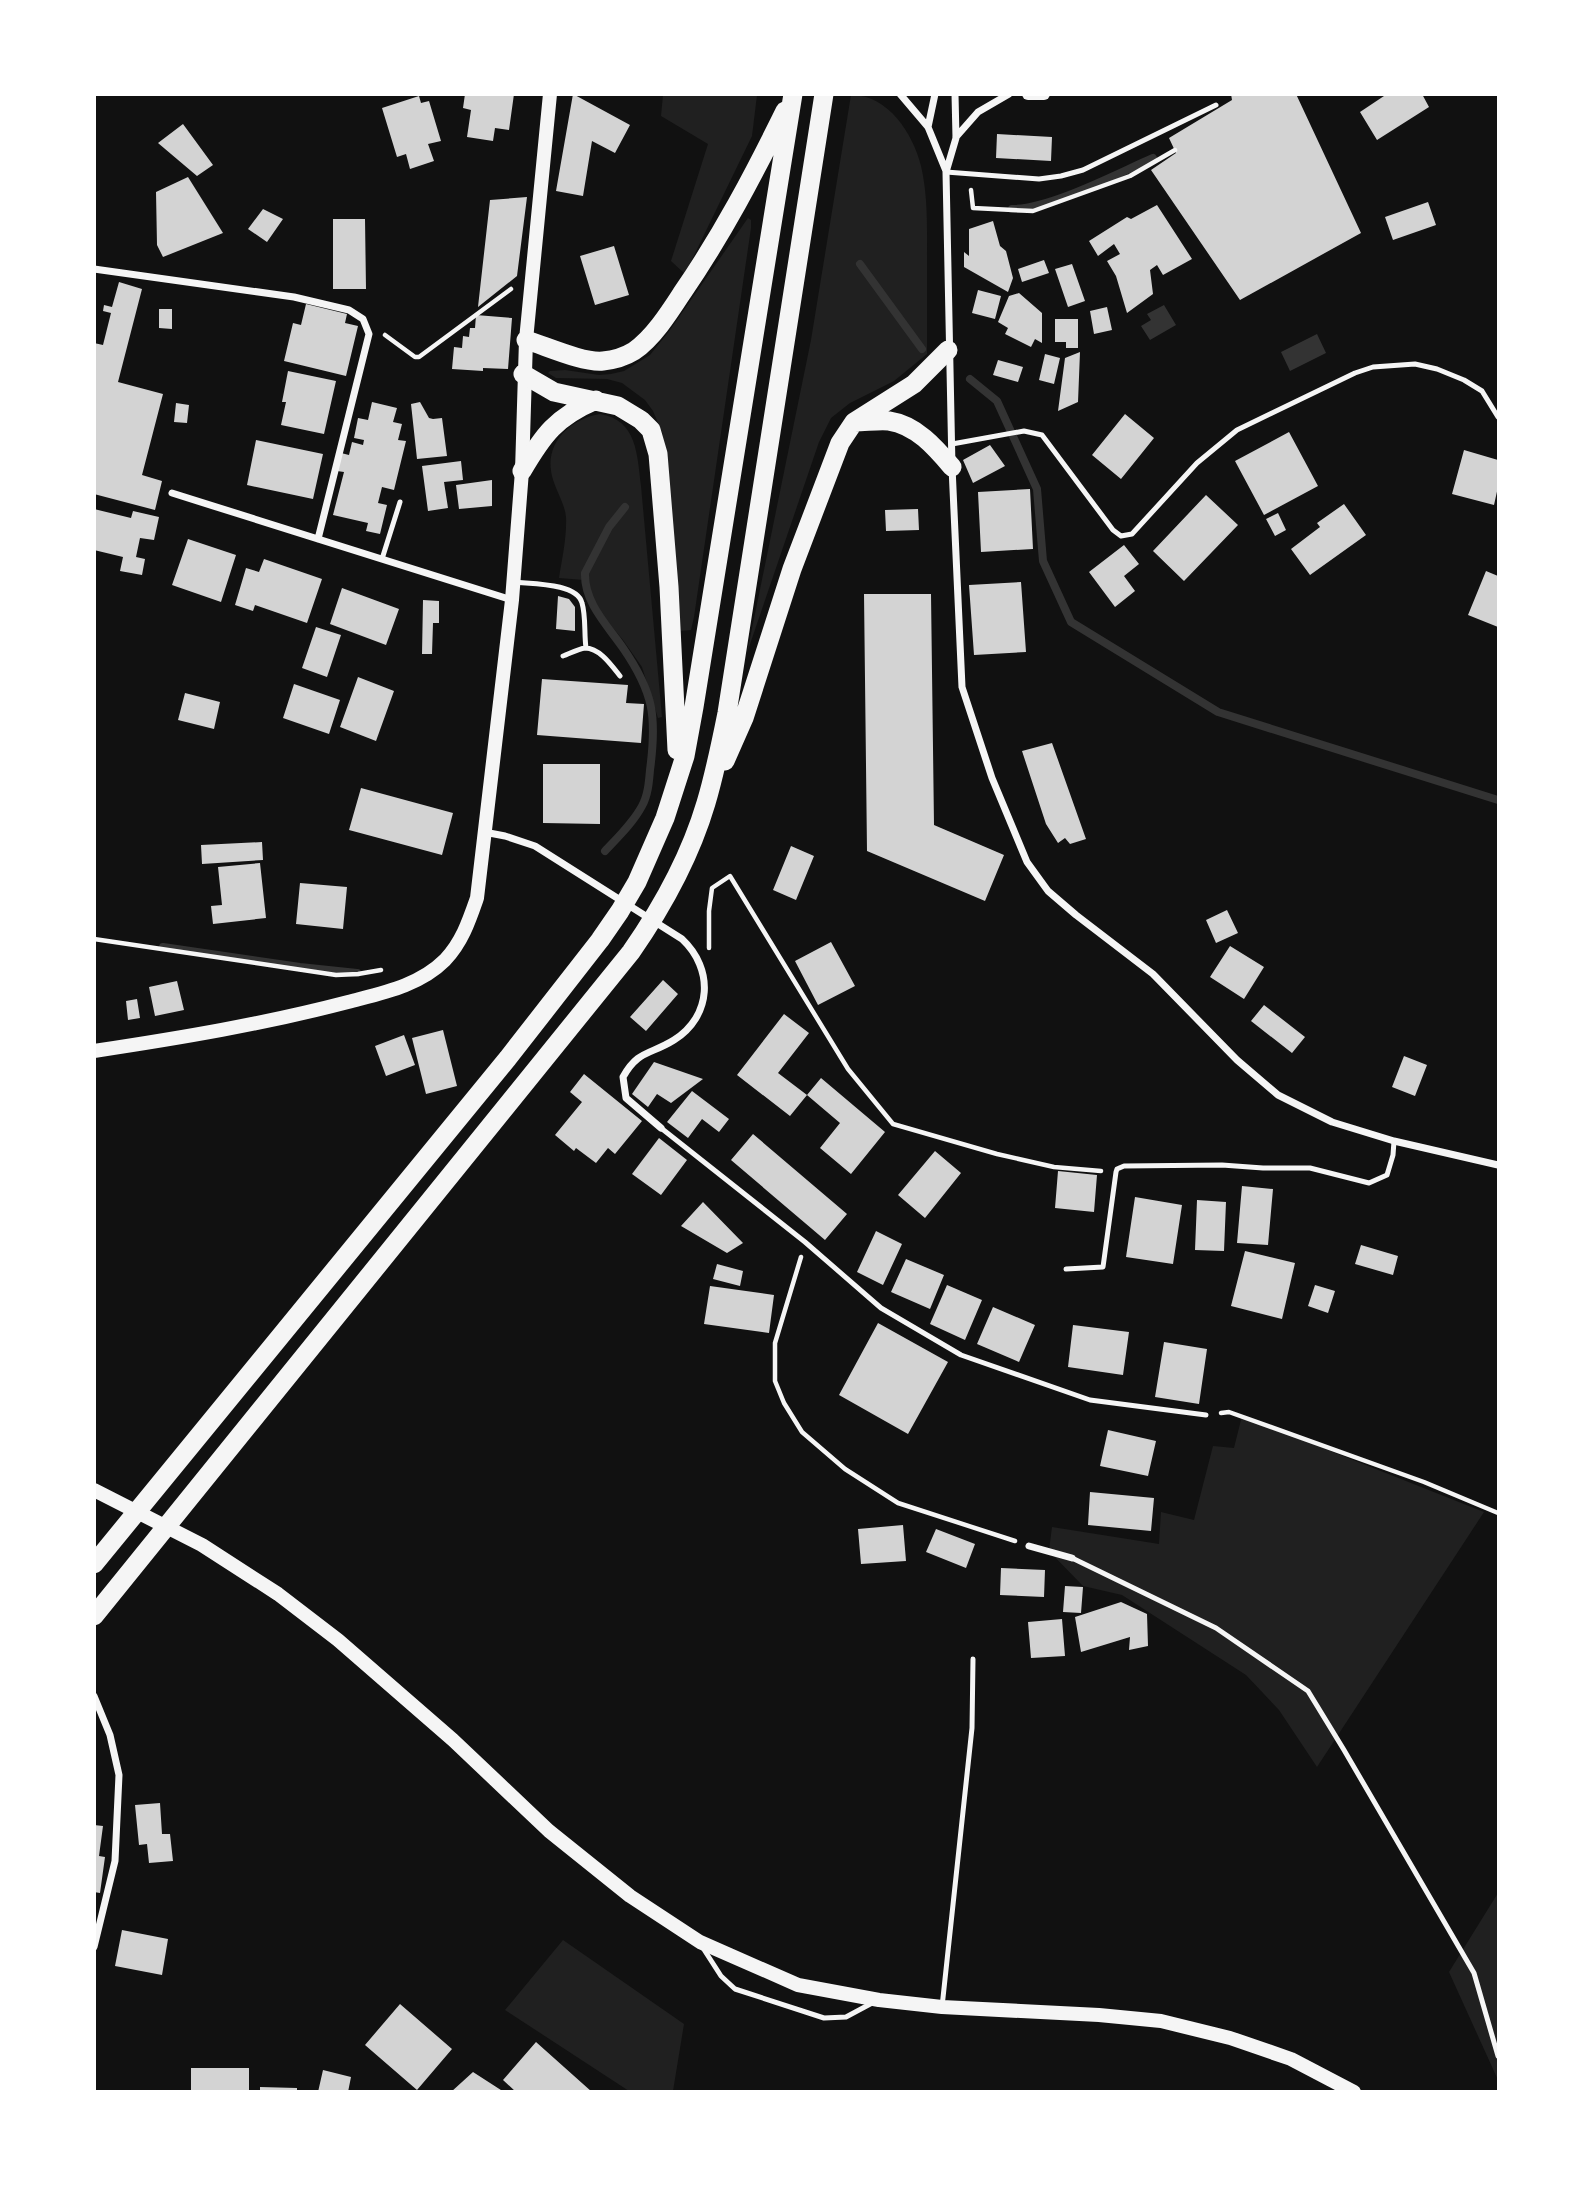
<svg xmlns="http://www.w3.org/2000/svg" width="1593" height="2186" font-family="'Public Sans',sans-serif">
	<rect width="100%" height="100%" fill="#111"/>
	<!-- green -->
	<path fill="#202020" d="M663,95H757L752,136L685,274L671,261L708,144L661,116Z
		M851,95C887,94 913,133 921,166C928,196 927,227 927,257C927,290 927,322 927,354L894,381L850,403L831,418L819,442L747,653L811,340Z
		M748,218L751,220V228L694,617L691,630L680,631L668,464L662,432L653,411L645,400L622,383L607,379L556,378L548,373L550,371L565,370L599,375L611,374L624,371L650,355L670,330Z
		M600,414C637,420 637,454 641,486L662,717L658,718L642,667L623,640L599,611L584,580L559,578C562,559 567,537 566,517C565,504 555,489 552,476C544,443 570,419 600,414Z
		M1242,1416L1484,1512L1317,1767L1279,1710L1246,1675L1122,1595L1083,1586L1049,1551L1052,1527L1159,1544L1161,1512L1194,1520L1213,1446L1234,1448Z
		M1498,1893V2080L1449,1972Z
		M563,1940L684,2024L673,2091H629L505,2010Z"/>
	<!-- water -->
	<path fill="#333" d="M1164,305L1176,325L1150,340L1141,326L1151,320L1147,314Z
		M1317,334L1326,353L1290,371L1281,352Z"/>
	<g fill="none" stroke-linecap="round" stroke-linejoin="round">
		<!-- stream -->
		<path stroke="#333" stroke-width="8" d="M1012,209C1050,209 1116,174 1153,158
			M860,264L922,349
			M970,379L997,401L1037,489L1043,561L1071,622L1218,712L1498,800
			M605,851C618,837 633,823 642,806C648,795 649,782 650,770C657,717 654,693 623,648C608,626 584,603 585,573L609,527L625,507
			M163,947L300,967L357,973"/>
	</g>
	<!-- building -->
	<path fill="#d3d3d3" d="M465,94H514L509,130L495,128L493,141L467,137L471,110L463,108Z
		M573,94L630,125L615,153L592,141L583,196L556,191Z
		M1231,94H1296L1361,233L1240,300L1151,170L1176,153L1169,138L1232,100Z
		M1387,94H1422L1429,107L1377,140L1360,112Z
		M419,96L421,103L429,101L441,141L428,144L434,161L410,169L406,154L397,157L382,108Z
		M183,124L213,165L197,176L158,143Z
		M997,134L1052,137L1051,161L996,158Z
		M188,177L223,233L163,257L157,245L156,192Z
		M527,197L517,276L478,307L490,200Z
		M1428,202L1436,225L1393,240L1385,217Z
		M1157,205L1192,259L1163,275L1157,265L1150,270L1153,294L1127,313L1116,276L1107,261L1120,254L1114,244L1098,256L1089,241L1127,217L1131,219Z
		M263,209L283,219L267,242L248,229Z
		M333,219H365L366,289H333Z
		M993,221L1000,246L1006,251L1013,278L1008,292L964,267V252L969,256V229Z
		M614,246L629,295L595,305L580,256Z
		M1044,260L1049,273L1022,282L1018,269Z
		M1072,264L1085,301L1068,307L1055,269Z
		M119,282L142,289L118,382L163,394L142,475L162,481L155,510L94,494V343L103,345L111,313L103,311L104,305L112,307Z
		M978,290L1001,296L995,319L972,313Z
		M1019,293L1042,313V343L1035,339L1031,347L1005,334L1008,328L998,322L1009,296Z
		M306,304L347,314L345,323L358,326L346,376L284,361L293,323L301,325Z
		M1107,307L1112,330L1094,334L1090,311Z
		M159,309H172V329L159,328Z
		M476,315L512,318L508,369L483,368V371L452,369L454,347L462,348L463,336L469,337L470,328H475Z
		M1055,319H1078V348H1066V342H1055Z
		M1080,352L1078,402L1058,411L1065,358Z
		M1045,354L1060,358L1054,384L1039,380Z
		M998,360L1023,367L1018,382L993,375Z
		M288,371L336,381L324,434L281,425L286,402H282Z
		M372,402L397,408L393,422L402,424L398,440L406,441L394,490L382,487L378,503L387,505L380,534L366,531L368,523L333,515L344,472L337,471L341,453L349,455L352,442L363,445L364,440L354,438L358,418L368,420Z
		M420,402L429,418L433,419L442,418L447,456L417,459L411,404Z
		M176,403L189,405L187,423L174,422Z
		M1125,414L1154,438L1121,479L1092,455Z
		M1289,432L1318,486L1264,515L1235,461Z
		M256,440L323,454L313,499L247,485Z
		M990,445L1005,466L973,483L963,460Z
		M1464,450L1498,460V487L1494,505L1452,494Z
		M461,461L463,480L444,482L448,508L428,511L422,466Z
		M492,480V506L459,509L456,485Z
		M1030,489L1033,549L981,552L978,492Z
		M1206,495L1238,525L1184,581L1153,551Z
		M1344,504L1366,535L1310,575L1291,549L1320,527L1317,523Z
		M94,509L131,518L133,511L159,517L154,540L140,538L136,557L145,559L142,575L120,571L123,557L94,550Z
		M918,509L919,530L886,531L885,510Z
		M1278,513L1286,530L1275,536L1266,519Z
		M188,539L236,555L221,602L172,585Z
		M1124,545L1139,564L1124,576L1135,591L1115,607L1089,572Z
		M264,559L322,579L307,623L255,605L253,611L235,605L246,568L259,572Z
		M1486,571L1498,576V627L1468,615Z
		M1021,582L1026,652L974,655L969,585Z
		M342,588L399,609L386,645L330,624Z
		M864,594H931L934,825L1004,855L985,901L867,851Z
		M558,596L569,599L575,607V631L556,629Z
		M423,600L439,601V623H433L432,654H422Z
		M316,627L341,635L327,677L302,668Z
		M358,677L394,691L376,741L340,727Z
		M542,679L628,685L626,703L644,704L641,743L537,735Z
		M294,684L340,700L329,734L283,718Z
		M185,693L220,702L214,729L178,720Z
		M1052,743L1086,839L1070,844L1065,838L1058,843L1046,824L1022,751Z
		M543,764H600V824L543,823Z
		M361,788L453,813L442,855L349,830Z
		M262,842L263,860L202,864L201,845Z
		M791,846L814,856L796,900L773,890Z
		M260,863L266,918L213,924L211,906L222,905L218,867Z
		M300,883L347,887L343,929L296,924Z
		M1227,910L1238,933L1216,943L1206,920Z
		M831,942L855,986L818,1005L795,961Z
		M1230,946L1264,967L1244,999L1210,977Z
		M663,980L678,994L646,1031L630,1017Z
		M177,981L184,1010L155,1016L149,987Z
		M137,999L140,1018L128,1020L126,1001Z
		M1264,1005L1305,1037L1292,1053L1251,1021Z
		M784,1014L809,1033L778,1073L807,1095L790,1116L737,1075Z
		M443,1030L457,1086L426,1094L412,1038Z
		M404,1035L415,1065L386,1076L375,1046Z
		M1404,1056L1427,1065L1415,1096L1392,1087Z
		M654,1062L703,1079L671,1103L657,1094L648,1107L632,1094Z
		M584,1074L642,1121L615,1154L608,1148L596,1163L576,1148L574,1151L555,1135L582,1102L570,1092Z
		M821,1078L885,1132L851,1174L820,1148L840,1123L807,1095Z
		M692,1091L729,1119L719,1132L702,1119L688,1138L667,1122Z
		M753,1134L847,1214L825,1240L731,1160Z
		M659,1138L687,1160L661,1195L632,1174Z
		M935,1151L961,1173L925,1218L898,1195Z
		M1058,1171L1097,1175L1094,1212L1055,1208Z
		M1242,1186L1273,1189L1268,1245L1237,1243Z
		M1135,1197L1182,1205L1173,1264L1126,1257Z
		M1197,1200L1226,1202L1224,1251L1195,1250Z
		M703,1202L743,1243L727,1253L681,1226Z
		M876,1231L902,1244L883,1285L857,1272Z
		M1361,1245L1398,1256L1393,1275L1355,1264Z
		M1245,1251L1295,1263L1282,1319L1231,1306Z
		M906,1259L944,1275L930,1309L891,1292Z
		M717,1264L743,1271L740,1286L713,1279Z
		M947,1285L982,1300L965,1340L930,1324Z
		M1315,1285L1335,1291L1328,1313L1308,1306Z
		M710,1286L774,1295L769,1333L704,1324Z
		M993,1307L1035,1325L1019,1362L977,1344Z
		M878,1323L948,1362L908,1434L839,1395Z
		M1073,1325L1129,1332L1123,1375L1068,1367Z
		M1164,1342L1207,1349L1199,1404L1155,1397Z
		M1108,1430L1156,1441L1148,1476L1100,1466Z
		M1090,1492L1154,1498L1151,1531L1088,1525Z
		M903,1525L906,1561L861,1564L858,1529Z
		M936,1529L975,1544L966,1568L926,1552Z
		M1001,1568L1045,1570L1044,1597L1000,1595Z
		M1065,1586L1083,1587L1081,1613L1063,1612Z
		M1121,1602L1147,1614L1148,1646L1129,1650L1130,1637L1081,1652L1075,1617Z
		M1062,1619L1065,1656L1031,1658L1028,1622Z
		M160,1803L162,1834H170L173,1861L149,1863L147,1844L139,1845L135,1805Z
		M94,1825L103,1826L99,1856L105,1857L100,1893L94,1892Z
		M122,1930L168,1939L162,1975L115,1966Z
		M400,2004L452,2049L417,2090L365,2045Z
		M536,2042L592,2092H516L503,2080Z
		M191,2068H249V2091H191Z
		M323,2070L351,2077L348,2092H318Z
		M473,2072L504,2092H451Z
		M260,2087L297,2088V2092H260Z"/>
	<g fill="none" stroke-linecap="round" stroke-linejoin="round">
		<!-- path -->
		<path stroke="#f5f5f5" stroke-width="4.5" d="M971,190L973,208L1033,211L1130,176L1175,150
			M385,335L415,357H419L511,289
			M94,939L336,975L358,974L381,970
			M709,948V911L712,888L730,876L848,1069L893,1124L997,1154L1054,1167L1101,1171
			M801,1257L775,1343V1381L784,1403L802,1432L845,1469L898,1503L1015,1541
			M1221,1413L1229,1412L1424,1482L1498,1513"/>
		<!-- service -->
		<path stroke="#f5f5f5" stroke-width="5" d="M946,172L1039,179L1061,176L1083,170L1216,105
			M952,444L1024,431L1042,435L1113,530L1121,536L1132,534L1197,463L1237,430L1355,373L1373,367L1415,364L1437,369L1464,380L1482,391L1498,417
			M382,559L400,502
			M515,582C532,584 577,583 582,603C586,616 584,634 586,648
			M563,656C569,654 578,649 585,648C600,648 612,666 620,676
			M661,1128L805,1242L881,1308L961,1355L1090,1400L1206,1415
			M1066,1269L1103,1267L1116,1172L1117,1169L1124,1166L1222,1165L1263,1168H1310L1369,1183L1387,1175L1393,1155L1394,1141
			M1072,1558L1216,1628L1308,1691L1344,1750L1474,1973L1498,2056
			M703,1948L721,1976L735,1989L824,2018L846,2017L874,2002
			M942,2007L972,1728L973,1659"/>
		<!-- minor -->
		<path stroke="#f5f5f5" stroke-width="7" d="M900,94L928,127L946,171
			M955,94L956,138L946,172L952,467L962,687L992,778L1027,862L1048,891L1076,915L1153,974L1237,1060L1278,1095L1332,1122L1394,1141L1498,1165
			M928,127L935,94
			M956,137L978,112L1009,94
			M94,269L294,297L349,310L363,319L369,334L318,539
			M172,493L512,600
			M484,832L505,836L535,846L682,939C714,969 712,1016 674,1040C650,1055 638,1050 623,1077L626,1098L661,1128
			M1029,1546L1072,1558
			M94,1696L110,1735L119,1775L115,1861L94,1947"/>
		<!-- tertiary -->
		<path stroke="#f5f5f5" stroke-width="12" d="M1028,94H1044"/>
		<!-- secondary -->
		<path stroke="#f5f5f5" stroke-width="14" d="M94,1051C180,1038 264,1024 348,1002C382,993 419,986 445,960C462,942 469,921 477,898L512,600L522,471L526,340L550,94
			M94,1490L202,1545L278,1594L338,1640L453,1740L549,1831L630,1896L700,1942L798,1985L879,2000L942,2007L1099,2015L1161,2021L1230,2038L1291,2059L1354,2092"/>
		<!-- trunk -->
		<path stroke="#f5f5f5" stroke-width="19" d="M526,340C546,346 583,363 603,361C613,360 626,356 634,351C653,338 669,313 682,293C722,235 754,174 785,111
			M523,374L554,392L618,406L641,420L651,430L658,454L669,587L677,750
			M855,422C866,422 878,420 889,421C916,425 935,447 952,467
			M522,471C543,435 556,417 596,400
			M725,761L744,718L792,569L840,443L854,422L914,384L948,350
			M94,1564L508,1058L600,940L620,911L637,882L665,818L685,756L694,707L793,94
			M94,1616L631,952C663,906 690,857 706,803C715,773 721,743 727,713L824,94"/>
	</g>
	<!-- border -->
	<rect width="1593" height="2186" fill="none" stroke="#ffffff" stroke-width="192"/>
</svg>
